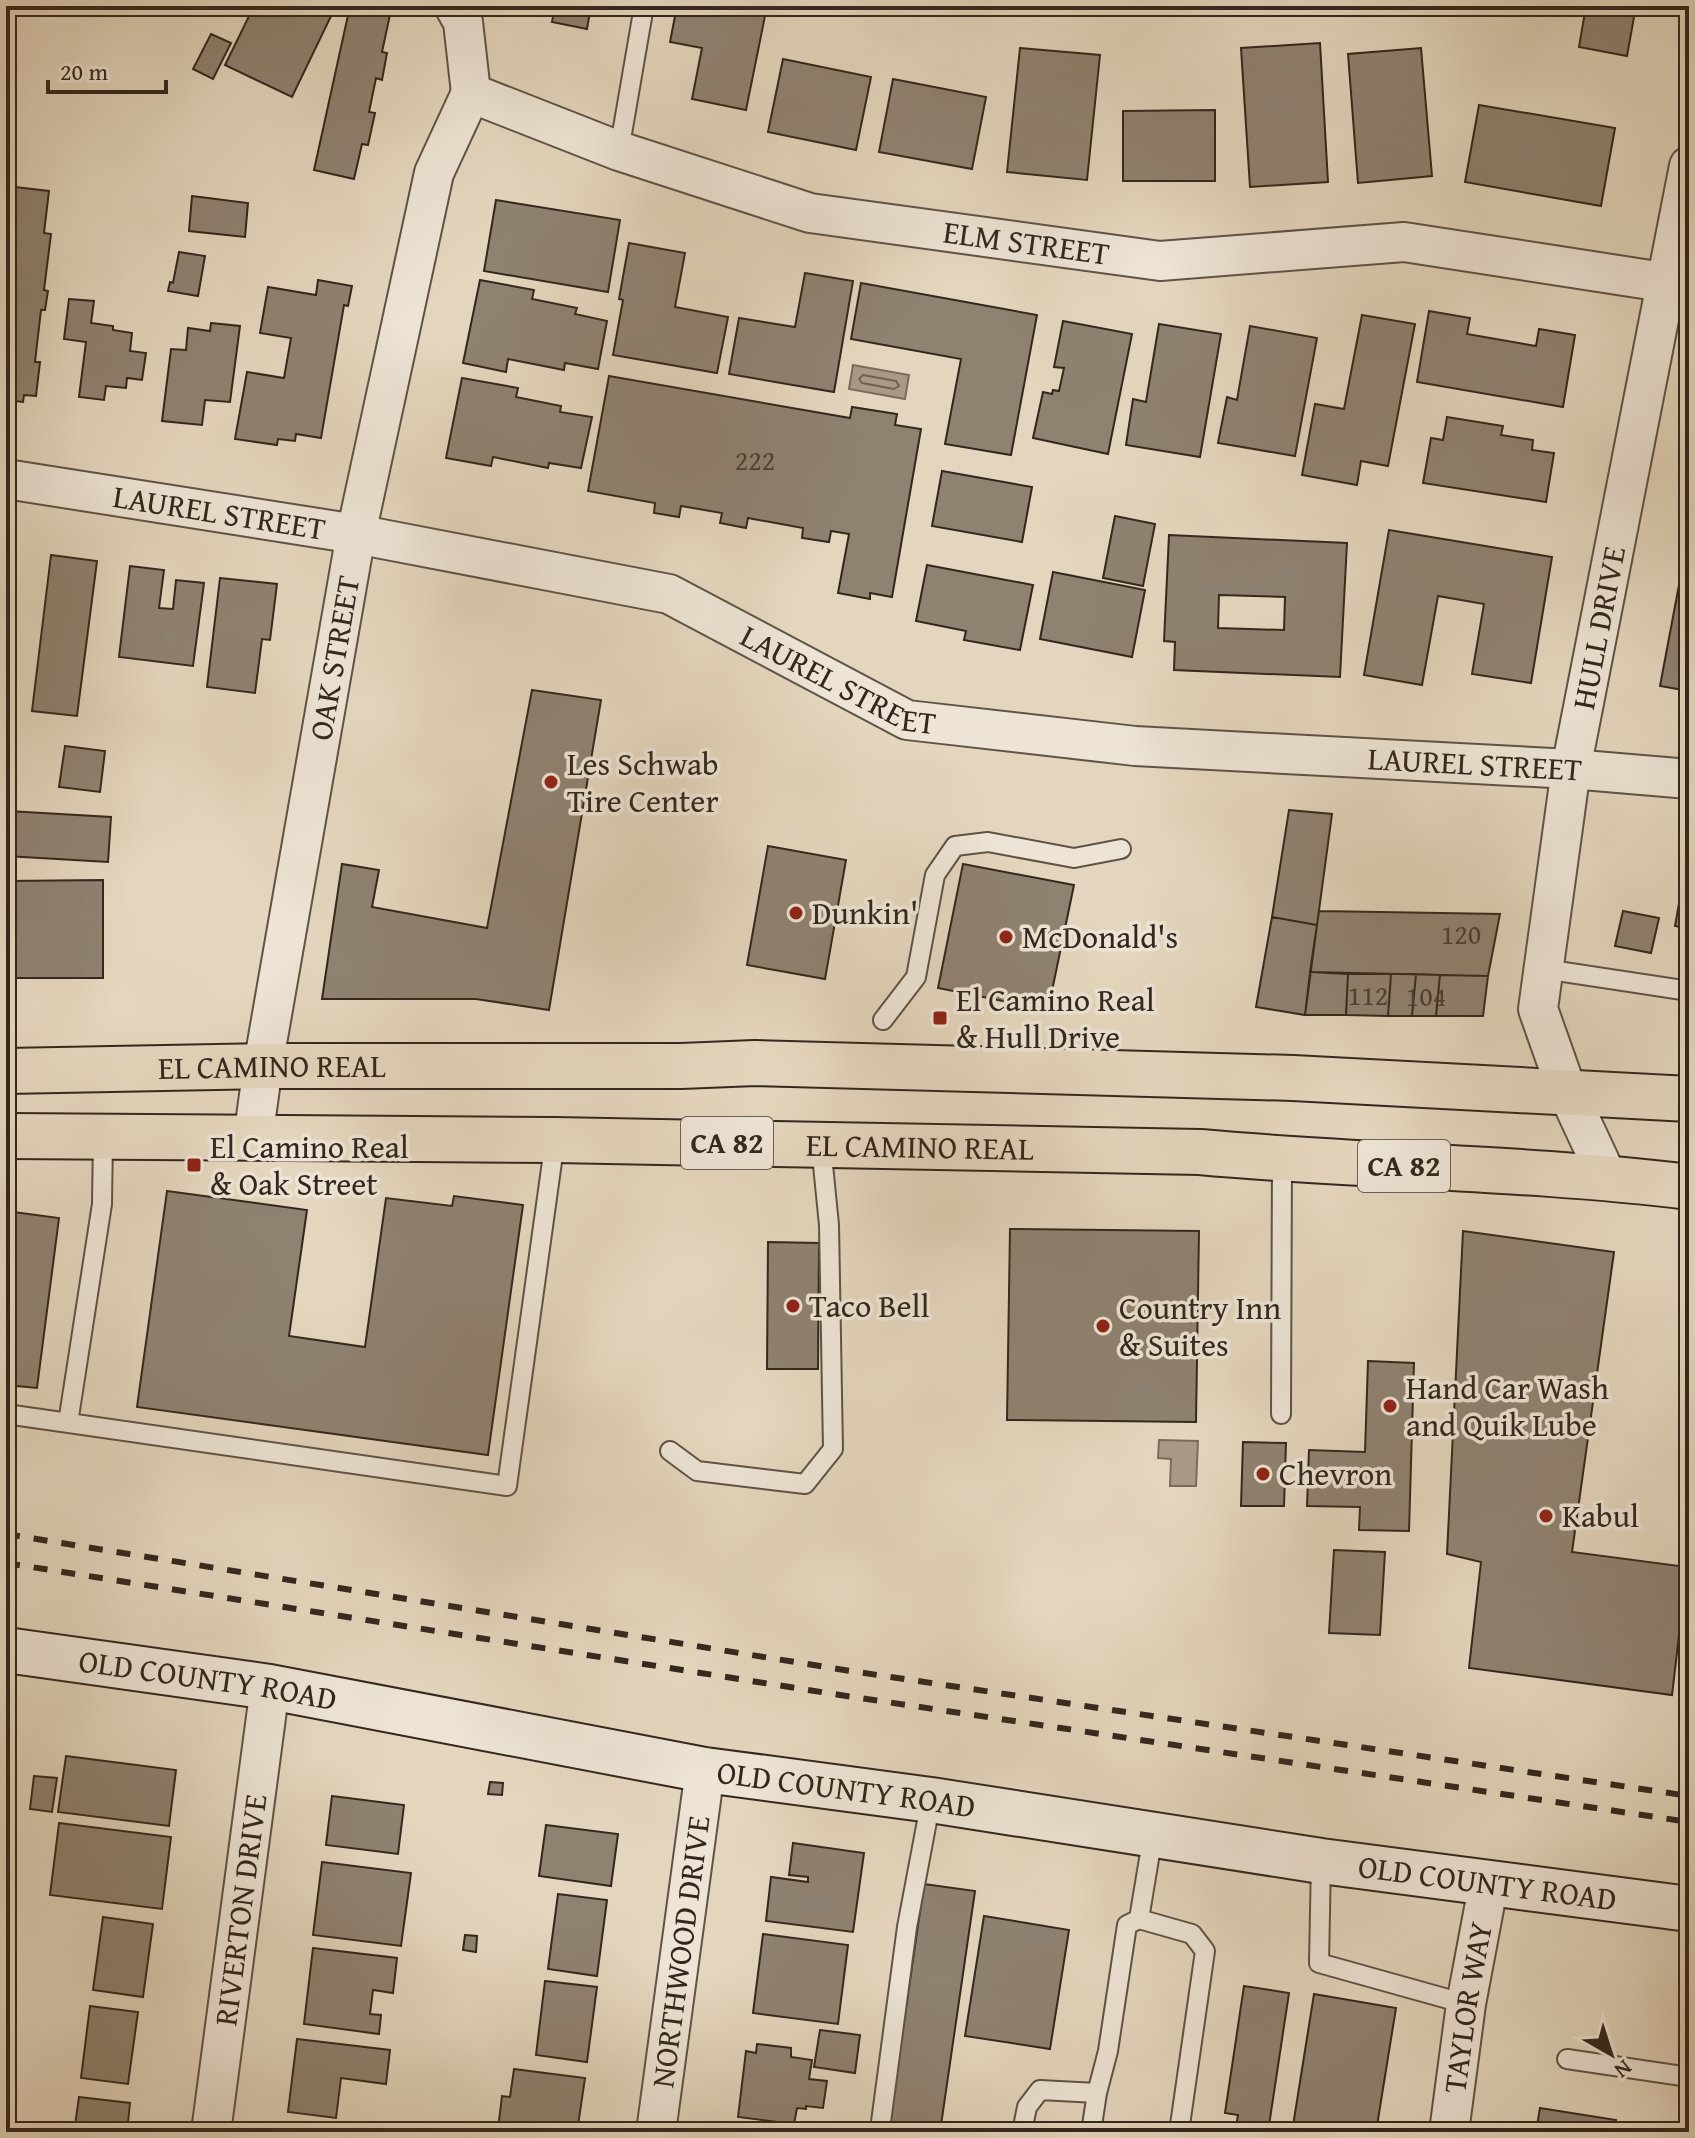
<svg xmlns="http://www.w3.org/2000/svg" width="1695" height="2138" font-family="'Gentium Book Plus',serif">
	<rect width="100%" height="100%" fill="#e4d6be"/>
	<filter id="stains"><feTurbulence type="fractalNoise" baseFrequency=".0025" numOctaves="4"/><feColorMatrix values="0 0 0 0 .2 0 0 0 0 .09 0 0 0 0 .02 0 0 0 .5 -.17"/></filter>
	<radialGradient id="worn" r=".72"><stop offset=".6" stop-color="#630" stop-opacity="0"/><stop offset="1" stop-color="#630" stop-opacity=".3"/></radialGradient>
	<!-- water -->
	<path fill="#a89a87" stroke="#796c5d" stroke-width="2" d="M853,365L909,375L905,399L849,389Z
		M1159,1440L1198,1441L1196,1486H1170L1171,1459L1158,1458Z"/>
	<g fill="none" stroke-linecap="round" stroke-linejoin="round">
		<!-- shore -->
		<path stroke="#6e6052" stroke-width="2" d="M863,375L896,381L899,386L894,389L862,383L859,379Z"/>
	</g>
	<!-- building -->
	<path fill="#8f8271" stroke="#33271d" stroke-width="2" fill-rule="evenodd" d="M254,6H321L333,12L292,97L225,65Z
		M350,6H374L391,10L382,52L387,53L382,80L376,78L369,112L375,113L368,145L362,144L354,179L314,170Z
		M555,6H591L587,29L552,22Z
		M677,6H767L746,110L692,99L702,48L670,42Z
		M1586,6H1636L1627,56L1579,47Z
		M211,34L231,43L213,79L193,69Z
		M1320,43L1328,182L1250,187L1241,48Z
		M1020,48L1100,55L1087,180L1007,172Z
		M1421,48L1432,176L1358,183L1348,54Z
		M783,59L871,77L856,150L768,132Z
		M893,79L986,97L972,169L879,152Z
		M1479,105L1615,128L1601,206L1465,182Z
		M1215,110V181H1123V111Z
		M6,186L49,191L44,233L51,234L44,290L48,291L45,310H41L35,362H40L36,396L24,395L23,402L6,400Z
		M192,196L248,203L245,237L189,231Z
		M496,200L620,220L608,292L484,271Z
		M629,243L685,253L675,307L728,317L717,373L613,355L623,300L619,299Z
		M179,252L205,256L198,296L168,291L170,282L173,283Z
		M805,273L853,281L834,392L729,374L739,318L795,327Z
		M318,280L352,286L348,306L344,305L321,438L296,434L295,441L278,439L277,445L235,439L247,372L284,378L291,338L260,333L268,287L316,295Z
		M480,280L534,290L532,299L577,308L575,314L607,321L598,369L565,363L564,370L508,359L506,372L463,363Z
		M861,283L1037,315L1011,455L945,444L961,359L851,339Z
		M69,299L94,301L91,323L113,326V330L132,333L130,351L146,353L142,380L127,378L126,388L106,386L104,400L79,397L86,342L64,339Z
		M1429,311L1470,318L1467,334L1536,346L1539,329L1575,335L1563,407L1417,382Z
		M1362,315L1415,324L1388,466L1361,461L1357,485L1302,475L1315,404L1344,409Z
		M1063,321L1132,334L1108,454L1033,438L1043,392L1052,394L1053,390L1059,391L1064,368L1054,367Z
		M211,323L240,326L230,402L205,400L202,425L162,421L171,349L186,350L188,328L210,331Z
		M1159,324L1221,334L1200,457L1126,445L1133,399L1146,402Z
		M1250,326L1317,338L1295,456L1218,443L1227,397L1237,400Z
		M609,376L850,418L852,407L897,414L895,425L921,429L892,597L870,593V599L838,593L849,534L831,531L829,542L802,538L803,528L748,518L746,528L720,523L722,513L681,506L679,517L654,513L655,503L588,491Z
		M462,378L518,388L516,397L561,406L560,412L592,417L581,468L549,463L548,468L493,457L491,466L446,458Z
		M1447,417L1503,426L1501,435L1533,440L1532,450L1554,453L1546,502L1423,483L1431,438L1443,440Z
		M942,471L1032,487L1022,542L932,526Z
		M1115,516L1155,524L1143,586L1103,578Z
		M1389,530L1552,557L1531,683L1472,674L1484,604L1438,596L1422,685L1364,675Z
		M1169,535L1347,543L1340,677L1174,670L1175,642L1164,641ZM1219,595L1285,597L1284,630L1218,628Z
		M1688,537H1689V691L1660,686Z
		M51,555L97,561L77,716L32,711Z
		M927,565L1033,585L1020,650L964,640L966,631L916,621Z
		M130,566L164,570L159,608L173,609L176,580L204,583L193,666L119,657Z
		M6,567L16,568L8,638H6Z
		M1053,572L1145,590L1132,657L1040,639Z
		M220,578L277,584L270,640L262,639L255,693L207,687Z
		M532,690L601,700L549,1010L476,999H322L342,864L379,870L372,907L487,928Z
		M65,746L105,751L100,792L59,787Z
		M1289,810L1332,814L1317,925L1272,917Z
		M8,811L111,817L108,862L6,856Z
		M768,846L846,860L825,979L747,965Z
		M963,864L1074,885L1048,1010L938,988Z
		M1686,864L1689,865V929L1675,926Z
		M103,880V978H6V881Z
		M1319,911L1500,914L1488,976L1310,972Z
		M1623,911L1659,918L1651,953L1615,946Z
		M1272,917L1317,925L1305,1015L1256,1007Z
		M1310,972L1348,974L1346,1015H1305Z
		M1348,974H1391L1388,1016L1346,1015Z
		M1391,974H1416L1412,1016H1388Z
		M1416,974L1440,975L1436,1016H1412Z
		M1440,975L1488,976L1483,1016H1436Z
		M167,1191L307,1210L289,1336L365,1347L386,1198L452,1206L454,1196L523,1205L488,1455L137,1407Z
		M6,1211L59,1218L37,1388L6,1385Z
		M1010,1229L1199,1231L1196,1422L1007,1420Z
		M1463,1231L1614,1252L1572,1552L1687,1567L1672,1695L1469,1668L1481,1562L1447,1554Z
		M768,1242L819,1243L818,1369H767Z
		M1368,1361L1414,1363L1409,1531L1359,1530L1360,1507L1307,1506L1309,1450L1365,1452Z
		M1243,1442L1286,1443L1284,1506H1241Z
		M1334,1550L1385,1552L1380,1635L1329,1633Z
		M66,1756L176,1770L169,1826L58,1812Z
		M34,1776L57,1778L52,1812L30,1809Z
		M490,1782L503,1783L502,1795L488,1794Z
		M332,1796L404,1805L398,1854L326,1845Z
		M59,1823L171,1837L162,1909L50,1895Z
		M546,1825L618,1834L611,1886L539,1876Z
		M793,1843L864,1853L853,1932L766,1921L771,1877L808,1882V1877L789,1875Z
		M322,1862L411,1873L401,1946L313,1935Z
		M924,1884L975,1891L940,2132H888Z
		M558,1894L607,1900L597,1976L548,1969Z
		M984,1916L1069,1930L1050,2049L965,2036Z
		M103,1917L153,1924L143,1997L93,1990Z
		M763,1934L848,1945L838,2024L753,2013Z
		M465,1935L477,1936L476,1952L463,1950Z
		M313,1948L397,1958L393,1993L373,1990L370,2014L381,2015L379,2034L304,2024Z
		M545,1981L597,1987L587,2062L536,2055Z
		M1244,1986L1289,1993L1268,2132H1235L1238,2115L1225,2113Z
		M1314,1994L1396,2008L1376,2132H1292Z
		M90,2006L138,2012L128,2084L81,2078Z
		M820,2030L860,2035L855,2073L814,2067Z
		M297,2039L390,2050L386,2084L341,2078L336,2118L288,2112Z
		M757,2044L791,2048V2057L812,2060L809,2079L827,2081L823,2108L806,2106V2109L797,2108L794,2124L738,2117L746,2051L756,2053Z
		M514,2069L585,2078L577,2132H505L506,2130L498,2129L502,2096L510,2097Z
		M79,2097L130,2103L127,2132H74Z
		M1540,2108L1616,2120L1615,2125L1659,2132H1536Z"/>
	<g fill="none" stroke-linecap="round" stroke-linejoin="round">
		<!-- lane casing -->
		<g stroke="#5f5345" stroke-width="22">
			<path id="lane" d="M619,151L644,6
				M1544,969L1689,991
				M883,1020L916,977L935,875L955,846L988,842L1074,858L1121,849
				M6,1414L507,1486L555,1140
				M1281,1414L1282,1159
				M68,1423L102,1204L103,1138
				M670,1451L697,1471L805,1484L833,1449L829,1225L821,1145
				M1321,1861L1319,1963L1466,2004
				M1139,1919L1153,1835
				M1567,2059L1689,2077
				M881,2122L907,1927L931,1800
				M1022,2132L1027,2107L1040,2090L1097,2093L1108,2051L1127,1925L1139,1919L1192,1934L1205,1951L1179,2132
				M1091,2132L1097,2093"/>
		</g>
		<!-- street casing -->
		<g stroke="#5f5345" stroke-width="42">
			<g id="street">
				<path id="s1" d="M454,6L463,22L471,93L619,151L810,213L1160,261L1404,242L1689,286"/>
				<path id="s2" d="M6,479L356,534L669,594L907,720L1135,746L1571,769L1689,779"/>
				<path id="s3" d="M253,1139L263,1066L356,534L434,173L471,93"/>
				<path id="s4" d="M1607,1177L1567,1091L1538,1009L1571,769L1689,166"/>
				<path id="s5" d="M211,2132L270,1687"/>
				<path id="s6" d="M656,2132L705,1770"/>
				<path id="s7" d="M1449,2132L1466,2004L1489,1882"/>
			</g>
		</g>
		<!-- secondary casing -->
		<g stroke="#33271d" stroke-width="48">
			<g id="secondary">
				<path id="s8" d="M6,1650L270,1687L705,1770L931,1800L1321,1861L1689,1909"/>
			</g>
		</g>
		<!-- primary casing -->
		<g stroke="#33271d" stroke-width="48">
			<g id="primary">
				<path id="s9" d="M6,1071L263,1066H681L755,1063L1293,1078L1689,1099"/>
				<path id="s10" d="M6,1136L555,1140L1200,1152C1363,1167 1527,1167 1689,1187"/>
			</g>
		</g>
		<!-- lane -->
		<use href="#lane" stroke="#ede4d5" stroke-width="18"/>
		<!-- street -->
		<use href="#street" stroke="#ede4d5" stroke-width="38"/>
		<!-- secondary -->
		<use href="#secondary" stroke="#ede4d5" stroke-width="44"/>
		<!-- primary -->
		<use href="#primary" stroke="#e4d6be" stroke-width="44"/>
		<!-- rail -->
		<path stroke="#33271d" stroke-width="6" stroke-dasharray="14 14" stroke-linecap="butt" d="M6,1534L844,1670L1689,1796
			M6,1563L840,1695L1689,1822"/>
	</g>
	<!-- markers -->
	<g fill="#8f2418" stroke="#ede4d5" stroke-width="3">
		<circle cx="551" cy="782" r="8"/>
		<circle cx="796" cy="913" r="8"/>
		<circle cx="1006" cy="937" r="8"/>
		<rect x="932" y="1010" width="16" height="16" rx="4"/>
		<rect x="186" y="1157" width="16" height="16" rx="4"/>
		<circle cx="793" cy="1306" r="8"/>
		<circle cx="1103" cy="1326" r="8"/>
		<circle cx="1390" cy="1406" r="8"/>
		<circle cx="1263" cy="1474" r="8"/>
		<circle cx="1546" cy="1516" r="8"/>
	</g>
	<g text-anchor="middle" stroke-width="7" stroke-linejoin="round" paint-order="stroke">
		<!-- number labels -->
		<g font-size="28" fill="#4a3e32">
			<text x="755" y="470">222</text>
			<text x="1461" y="944">120</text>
			<text x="1368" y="1005">112</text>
			<text x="1426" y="1006">104</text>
		</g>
		<!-- shield labels -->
		<g fill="#ede4d5" stroke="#6b6054" stroke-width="2">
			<rect x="681" y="1117" width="92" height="52" rx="6"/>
			<rect x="1358" y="1140" width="92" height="52" rx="6"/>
		</g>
		<g font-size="30" font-weight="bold" fill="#33271d">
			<text x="727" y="1153">CA 82</text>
			<text x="1404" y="1176">CA 82</text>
		</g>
		<!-- street labels -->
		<g font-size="32" fill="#33271d" stroke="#ede4d5">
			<text dy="11" stroke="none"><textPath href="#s1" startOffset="668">ELM STREET</textPath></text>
			<text dy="11" stroke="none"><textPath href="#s2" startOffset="216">LAUREL STREET</textPath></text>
			<text dy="11" stroke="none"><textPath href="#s4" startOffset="568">HULL DRIVE</textPath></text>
			<text dy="11" stroke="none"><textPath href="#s3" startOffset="488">OAK STREET</textPath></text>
			<text dy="11" stroke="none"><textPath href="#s2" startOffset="864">LAUREL STREET</textPath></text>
			<text dy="11" stroke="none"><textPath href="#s2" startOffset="1512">LAUREL STREET</textPath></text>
			<text dy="11" stroke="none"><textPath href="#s9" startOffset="266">EL CAMINO REAL</textPath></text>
			<text dy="11" stroke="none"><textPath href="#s10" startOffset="914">EL CAMINO REAL</textPath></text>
			<text dy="11" stroke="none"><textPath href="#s8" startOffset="204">OLD COUNTY ROAD</textPath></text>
			<text dy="11" stroke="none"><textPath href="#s8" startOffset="852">OLD COUNTY ROAD</textPath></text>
			<text dy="11" stroke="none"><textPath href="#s8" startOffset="1500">OLD COUNTY ROAD</textPath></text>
			<text dy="11" stroke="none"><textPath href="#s5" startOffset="224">RIVERTON DRIVE</textPath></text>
			<text dy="11" stroke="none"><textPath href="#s6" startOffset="182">NORTHWOOD DRIVE</textPath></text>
			<text dy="11" stroke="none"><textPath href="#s7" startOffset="126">TAYLOR WAY</textPath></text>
		</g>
		<!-- poi labels -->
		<g font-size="32" fill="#33271d" stroke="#ede4d5" text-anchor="start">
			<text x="567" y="775">Les Schwab<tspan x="567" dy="37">Tire Center</tspan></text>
			<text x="812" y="924">Dunkin'</text>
			<text x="1022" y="948">McDonald's</text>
			<text x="956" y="1011">El Camino Real<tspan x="956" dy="37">&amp; Hull Drive</tspan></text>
			<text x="210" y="1158">El Camino Real<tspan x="210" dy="37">&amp; Oak Street</tspan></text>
			<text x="809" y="1317">Taco Bell</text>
			<text x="1119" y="1319">Country Inn<tspan x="1119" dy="37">&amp; Suites</tspan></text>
			<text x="1406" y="1399">Hand Car Wash<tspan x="1406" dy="37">and Quik Lube</tspan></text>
			<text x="1279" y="1485">Chevron</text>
			<text x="1562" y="1527">Kabul</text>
		</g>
	</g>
	<!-- margin -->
	<rect width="1695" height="2138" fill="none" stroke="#e4d6be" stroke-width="32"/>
	<rect x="8" y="8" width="1679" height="2122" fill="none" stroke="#33271d" stroke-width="4"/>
	<rect x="16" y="16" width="1663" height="2106" fill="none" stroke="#33271d" stroke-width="2"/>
	<!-- north arrow -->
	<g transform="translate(1611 2054) rotate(141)" stroke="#ede4d5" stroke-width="6" paint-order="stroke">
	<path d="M0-6L14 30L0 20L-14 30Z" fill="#33271d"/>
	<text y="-12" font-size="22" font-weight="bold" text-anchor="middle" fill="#33271d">N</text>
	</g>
	<!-- scale -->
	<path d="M48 80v12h118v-12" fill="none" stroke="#33271d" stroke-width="4"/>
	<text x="60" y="80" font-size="24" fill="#33271d" stroke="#ede4d5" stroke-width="6" paint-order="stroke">20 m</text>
	<rect width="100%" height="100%" filter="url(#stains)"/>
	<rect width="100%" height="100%" fill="url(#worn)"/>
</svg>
